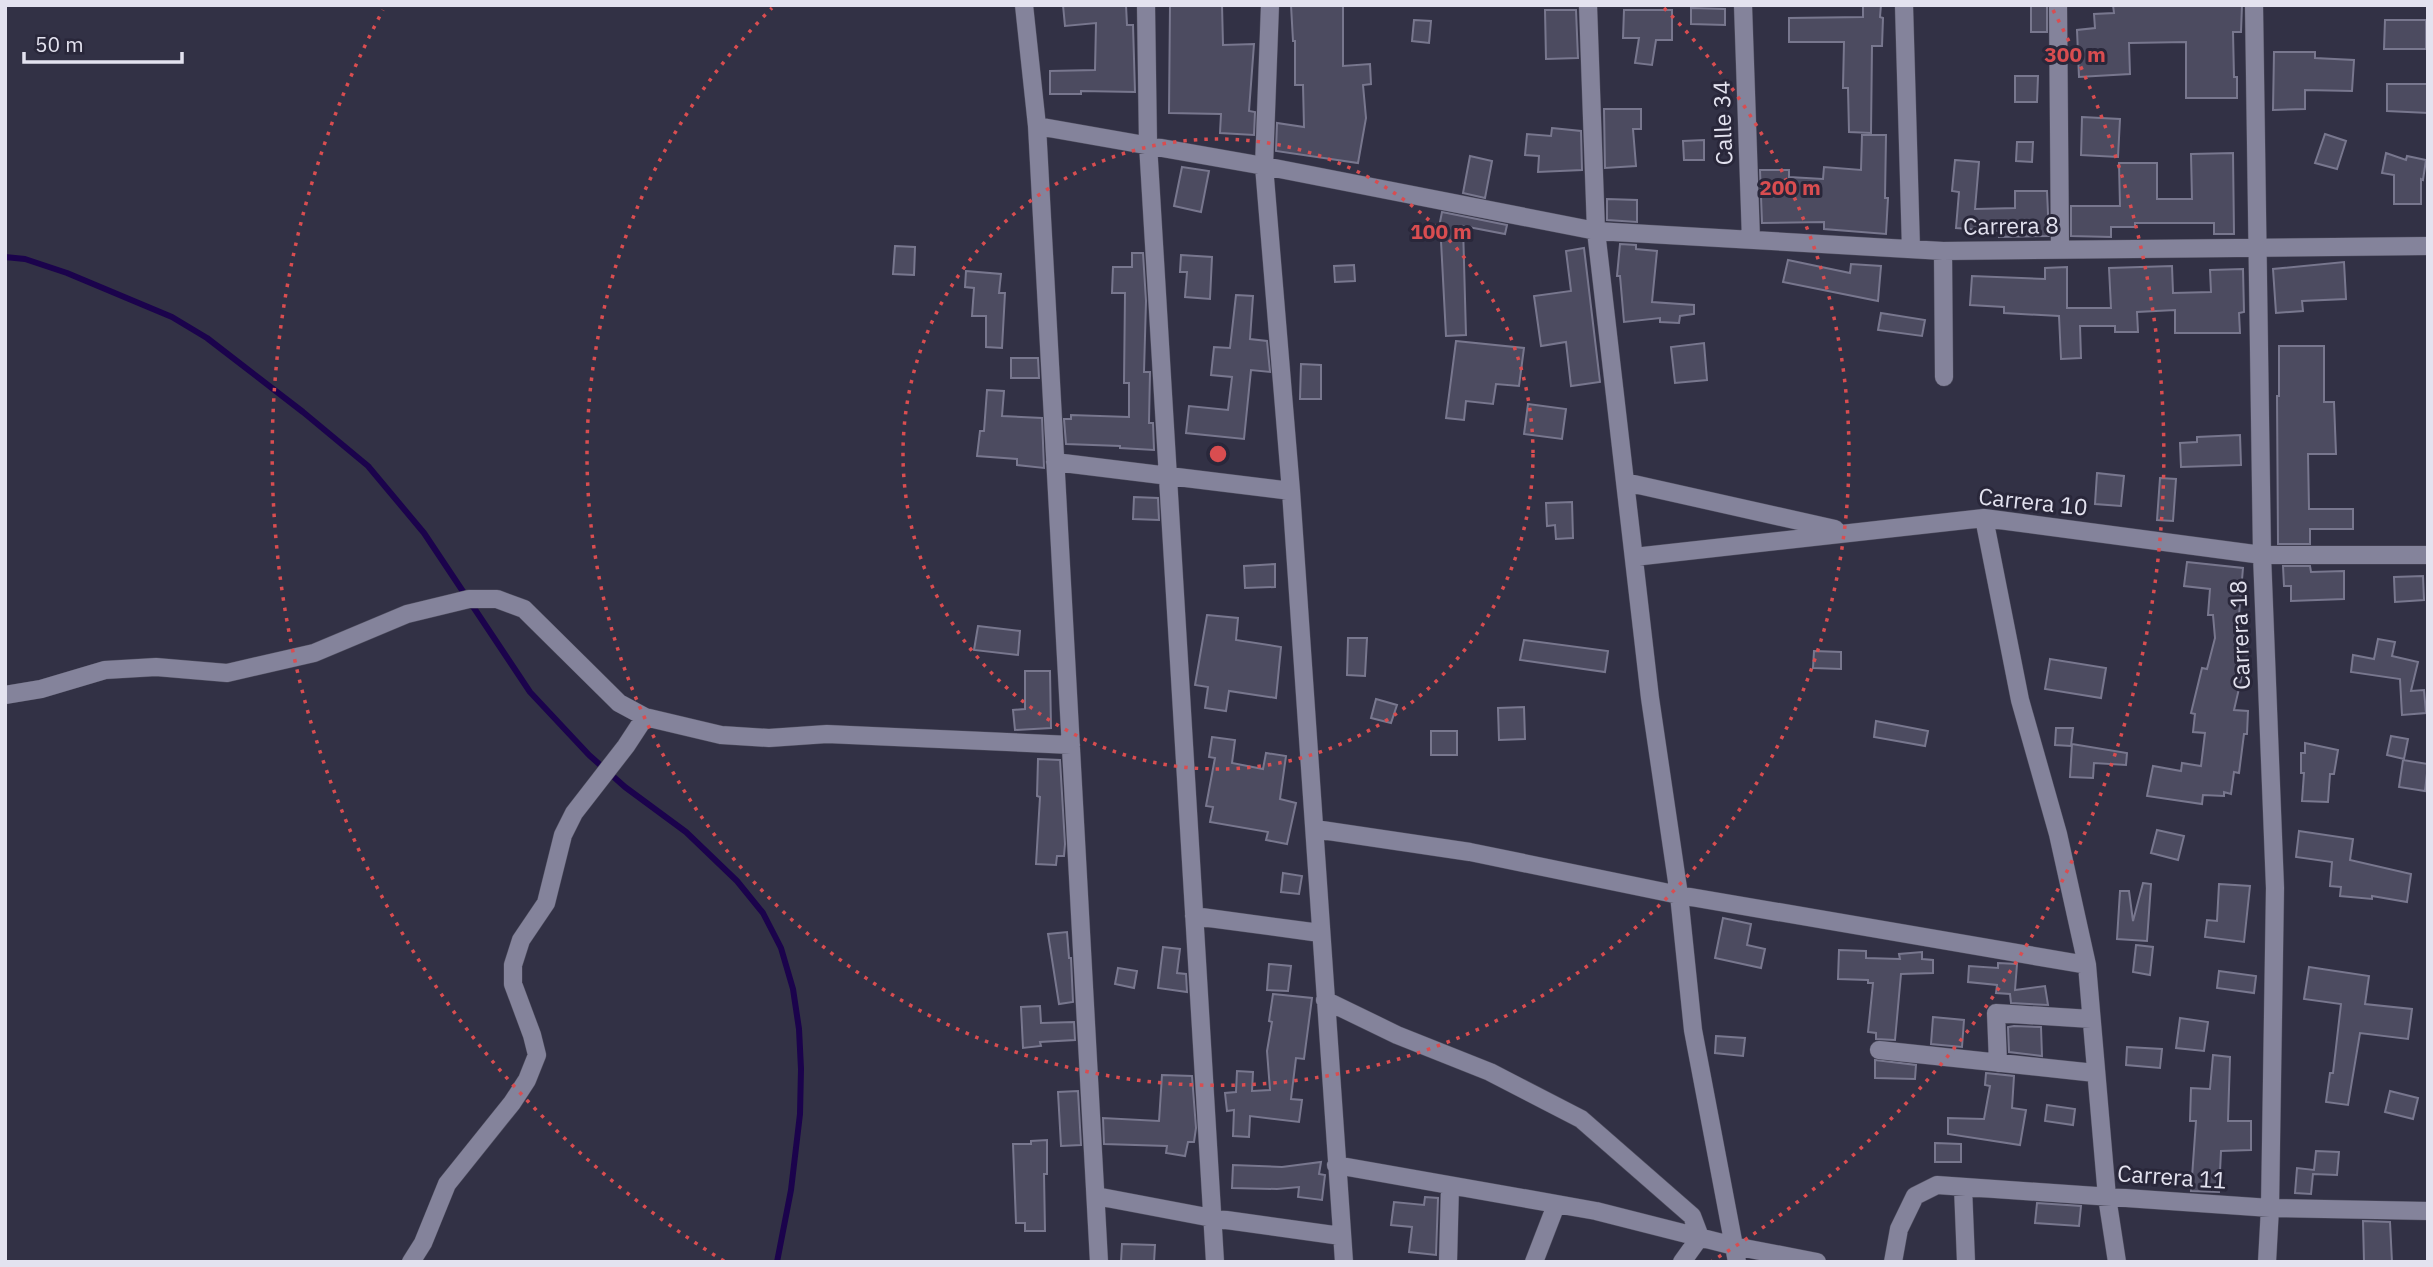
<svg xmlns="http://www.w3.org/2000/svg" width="2433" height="1267" font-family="'IBM Plex Sans',sans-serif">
	<rect width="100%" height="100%" fill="#323145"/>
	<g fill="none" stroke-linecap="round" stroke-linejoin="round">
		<!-- stream -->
		<path stroke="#1b034c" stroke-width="6" d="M5,257L25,259L67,273L172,317L207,338L303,412L368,466L424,533L530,692L589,755L625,787L686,832L737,881L763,913L781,948L793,989L799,1029L801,1069L800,1114L791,1190L777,1262"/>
	</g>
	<!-- building -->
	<path fill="#4c4b60" stroke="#78778e" stroke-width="2" d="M1063,5H1126L1127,25H1133L1135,92L1081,91V94H1050V71L1095,70L1096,23L1065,26Z
		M1170,5H1222L1223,45L1254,44L1249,111L1255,112L1254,135L1220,133L1221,114L1169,113Z
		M1291,5H1343V66L1370,64L1371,84L1363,85L1366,118L1358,163L1276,151L1277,123L1304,127L1303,85H1295V41H1293Z
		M1863,5H1881L1880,17L1883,18L1882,46H1872L1871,133L1849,132L1848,88H1843L1844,42H1789V18L1863,17Z
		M2031,5H2047V32H2031Z
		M2113,5H2242L2241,32H2233L2234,77H2237V98H2186V42L2129,43L2130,74L2079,77L2077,30L2095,28L2094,14L2114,13Z
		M1691,8L1725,9V25L1691,24Z
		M1545,10H1576L1578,58L1546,59Z
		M1624,10H1672V40H1656L1652,65L1635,63L1639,38H1623Z
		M1414,20L1431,21L1429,43L1412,41Z
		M2385,20H2426V49H2384Z
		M2274,52H2315V58L2354,60L2352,91L2305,90V109L2273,110Z
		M2015,76H2038L2037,102H2015Z
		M2387,84H2428V113L2387,111Z
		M1604,109H1641V129H1633L1636,166L1605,168Z
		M2082,117L2120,119L2118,157L2081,155Z
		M1552,128L1581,131L1582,170L1538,172L1539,156L1525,155L1527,134L1551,136Z
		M2325,134L2346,141L2337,169L2315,163Z
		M1862,135H1886L1885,198H1888L1886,234L1824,229V222L1762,223L1760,170H1789V177L1823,179L1824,167L1861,170Z
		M1704,140V160H1684L1683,141Z
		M2017,142H2033L2032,162L2016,161Z
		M2233,153L2234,234H2214V223H2135V227H2111V237L2071,236V206H2120L2119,163H2157V199H2192L2191,154Z
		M2386,153L2406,160L2407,156L2426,160L2423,180L2421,179V204H2394V175L2382,173Z
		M1470,156L1492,161L1485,198L1463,193Z
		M1955,160L1979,162L1975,209L2015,208V191H2047L2049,236L1999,237V231L1956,228L1959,192L1952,191Z
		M1182,167L1209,171L1201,212L1174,206Z
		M1607,199L1637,200V222L1607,220Z
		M1442,212L1507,225L1505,234L1463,226L1466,335L1446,336L1440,222Z
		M1620,244L1636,245V249L1657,251L1652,302L1694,305V314L1680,316L1679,323L1660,322V318L1624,322L1620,276H1617Z
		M895,246L915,247L914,275L893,274Z
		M1584,248L1600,382L1571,386L1566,342L1541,346L1534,296L1571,291L1566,251Z
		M1132,253H1143L1146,301L1144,372H1150L1149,423H1153L1154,450L1120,448V446L1066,444L1064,419H1071V415L1129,417V383H1124L1125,293H1112L1113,267H1132Z
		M1181,255L1212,257L1210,299L1185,297L1187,272H1180Z
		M1788,260L1850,273L1851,264L1881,266L1878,301L1783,282Z
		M2344,262L2346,299L2302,301L2303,311L2276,313L2273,269Z
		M1354,265L1355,281L1335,282L1334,266Z
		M2172,266L2173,293L2211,292L2210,270L2243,269L2244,312L2239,313L2240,333H2175V310L2137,312L2138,332H2115V326H2080L2081,358L2061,359L2059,316L2004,313V307L1970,305L1972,276L2045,279V268L2067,267V308H2111L2109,268Z
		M966,271L1001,274L999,293H1005L1002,348L986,347V316H972L974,288L965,287Z
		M1236,295L1253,296L1250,339L1267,341L1270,372L1251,370L1244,439L1186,433L1189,406L1228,410L1232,377L1211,375L1214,347L1230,348Z
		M1881,313L1925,320L1922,336L1878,330Z
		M1456,341L1524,348L1519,386L1496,384L1493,404L1466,401L1464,420L1446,418Z
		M1704,343L1707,380L1675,383L1671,347Z
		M2279,346H2324V402H2334L2336,454H2308L2309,509H2353V529H2310V544H2278L2277,396H2279Z
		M1011,358H1038L1039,378H1011Z
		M1301,364L1321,365V399H1300Z
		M987,390L1004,391L1002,416L1042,418L1044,468L1017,465V459L977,456L980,431H984Z
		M1528,404L1566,409L1562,439L1524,434Z
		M2240,435L2241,465L2181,467L2180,443L2197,442V437Z
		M2097,473L2124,476L2121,506L2095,504Z
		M2160,478L2176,479L2173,521L2157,520Z
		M1134,497L1158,498L1159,520L1133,519Z
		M1572,502L1573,538L1556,539L1555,525L1547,526L1546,503Z
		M2187,562L2243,568L2238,627L2244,626L2247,654L2234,710L2248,711L2247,734H2244L2239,773L2234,772L2231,794L2224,792V796L2203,795L2202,804L2147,796L2153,766L2181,771L2182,763L2201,766L2205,733L2193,732L2195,714L2191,713L2202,668L2207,669L2215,638L2213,615H2208L2210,589L2184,586Z
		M1275,564V587L1245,588L1244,566Z
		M2283,566H2310L2311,572L2344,571V599L2291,601V586H2284Z
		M2423,576L2424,600L2395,602L2394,577Z
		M1207,615L1238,618L1236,640L1281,647L1276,698L1229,691L1226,711L1205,708L1208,687L1195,685Z
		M978,626L1020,631L1018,655L974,650Z
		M1348,638H1367L1365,676L1347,675Z
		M2378,639L2395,642L2392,656L2418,662L2411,691L2424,690L2426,713L2402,715L2400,679L2351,672L2353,655L2374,659Z
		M1524,640L1608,651L1605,672L1520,660Z
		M1814,651L1841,652V669L1813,668Z
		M2050,659L2106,668L2101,698L2045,689Z
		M1025,671H1050L1051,728L1015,730L1013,710L1025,709Z
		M1376,699L1397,705L1391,723L1371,718Z
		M1524,707L1525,739L1499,740L1498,708Z
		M1876,721L1928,731L1925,746L1874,737Z
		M2056,728H2073L2071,746L2055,745Z
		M1431,731H1457V755H1431Z
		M2391,736L2408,739L2404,759L2387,755Z
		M1212,737L1235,740L1232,763L1263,769L1266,753L1286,756L1280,799L1296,803L1287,844L1266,840L1268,832L1210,822L1213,807L1206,806L1215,758L1209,757Z
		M2305,743L2338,750L2334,774H2330L2328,802L2302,801L2304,773H2301V753H2305Z
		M2072,744L2127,753L2126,765L2094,763L2093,778L2070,777Z
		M1038,759L1060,760L1065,844L1064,856H1057L1056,865L1036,864L1040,797L1037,796Z
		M2403,760L2428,764L2425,791L2399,787Z
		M2157,830L2184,836L2178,860L2151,853Z
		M2299,831L2353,839L2350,860L2411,874L2407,902L2372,896V899L2340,896L2341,887L2330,886L2332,862L2296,857Z
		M1283,873L1302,876L1299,894L1281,892Z
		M2143,883L2151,884L2147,941L2117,939L2120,891H2129L2133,921Z
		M2219,884L2250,886L2244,942L2205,937L2207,920L2217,921Z
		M1723,918L1751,924L1747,945L1765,949L1761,968L1715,958Z
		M1067,932L1069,958H1071L1073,1002L1059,1004L1048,934Z
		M2136,945L2153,947L2150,975L2133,972Z
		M1163,947L1180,949L1177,973L1186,974L1187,992L1158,988Z
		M1839,950L1866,951V958L1900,959L1899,954L1922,952V959L1933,960V973L1901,974L1895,1040L1876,1039V1033L1868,1032L1873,983H1868V980L1838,979Z
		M1998,963L2017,964L2015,990L2045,986L2048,1005L2011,1003L2010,994L1996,993L1997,985L1968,982L1969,966L1998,968Z
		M1269,964L1291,966L1288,991L1267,990Z
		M2309,967L2369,976L2365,1004L2412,1009L2408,1039L2360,1033L2348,1105L2326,1102L2330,1073H2333L2341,1004L2304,999Z
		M1118,968L1137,971L1134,988L1115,984Z
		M2219,971L2256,976L2254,993L2217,988Z
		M1273,994L1312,998L1304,1059L1296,1058L1291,1099L1302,1100L1299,1122L1250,1116L1249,1137L1233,1136L1234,1110L1227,1111L1225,1093L1236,1092L1237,1071L1253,1072L1252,1091L1270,1090L1267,1051L1272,1022L1269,1021Z
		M1040,1006L1041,1023L1074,1022L1075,1040L1040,1042L1041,1046L1023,1048L1021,1007Z
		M1933,1017L1964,1020L1962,1047L1931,1044Z
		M2180,1018L2208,1022L2204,1051L2176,1048Z
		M2014,1026L2041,1027L2042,1056L2009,1052L2008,1027Z
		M1716,1036L1745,1038L1743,1056L1715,1053Z
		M2127,1047L2162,1049L2160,1068L2126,1065Z
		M2213,1055L2230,1057L2228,1121H2251V1150L2221,1151L2219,1192L2191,1191L2196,1121H2190L2191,1088L2210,1089Z
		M1875,1060L1916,1065L1915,1079L1875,1078Z
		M1986,1073L2014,1076L2012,1108L2026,1110L2020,1145L1948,1134V1118L1984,1119L1990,1086L1985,1085Z
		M1162,1075L1192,1076L1196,1128L1194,1142H1188L1185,1156L1166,1153L1167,1146L1104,1144L1103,1118L1159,1121Z
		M1078,1091L1081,1145L1061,1146L1058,1092Z
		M2390,1091L2418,1098L2413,1119L2385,1112Z
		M2047,1105L2075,1109L2073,1125L2045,1121Z
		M1047,1140V1174H1044L1045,1231H1025V1223H1016L1013,1144H1031V1141Z
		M1935,1143L1961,1144V1162H1935Z
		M2316,1151L2339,1152L2337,1175L2313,1174L2311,1194L2295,1193L2297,1168L2314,1170Z
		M1321,1162L1319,1174L1325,1175L1322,1200L1298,1197L1299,1187L1277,1189L1232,1188L1233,1165L1282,1167Z
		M1425,1197L1438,1198L1436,1255L1409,1252L1412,1227L1391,1225L1394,1202L1424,1205Z
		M2037,1203L2081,1206L2079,1226L2035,1223Z
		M2363,1221L2390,1222L2392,1262H2364Z
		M1122,1244L1155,1245L1154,1262H1121Z"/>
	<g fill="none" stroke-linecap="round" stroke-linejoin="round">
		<!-- street casing -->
		<g stroke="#4e4d5e" stroke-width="19">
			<path id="street" d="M1024,5L1037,126L1099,1262
				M1146,5L1148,144L1215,1262
				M1270,5L1264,166L1291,491L1344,1262
				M1588,5L1596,231L1650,698L1679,895L1693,1030L1737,1262
				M1743,5L1751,240
				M1904,5L1911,249
				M2058,5L2060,250
				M2254,5L2262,555L2275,888L2270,1208L2267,1262
				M1037,126L1264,166L1596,231L1943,251L2428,246
				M1943,251L1944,377
				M1055,462L1291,491
				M1625,482L1835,529
				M1984,518L2020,700L2058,834L2087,965L2107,1197L2117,1262
				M1634,557L1984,518L2262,555H2428
				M5,695L41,689L105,670L156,667L227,673L314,653L407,614L469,599H497L524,609L619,703L645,717L721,735L769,738L827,734L1071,745
				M1315,829L1470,852L1679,895L2087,965
				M1194,916L1320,933
				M1325,1000L1397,1035L1490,1072L1581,1119L1692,1216L1700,1237L1682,1262
				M1879,1050L2095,1073
				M1998,1063L1996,1013L2091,1019
				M1336,1165L1596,1211L1734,1246L1817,1262
				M1963,1187L1966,1262
				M1096,1196L1212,1218L1341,1236
				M411,1262L423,1243L447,1184L512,1103L527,1080L537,1055L532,1035L513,984V965L521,940L546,903L563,835L574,813L626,746L645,717
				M1448,1262L1450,1186
				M1534,1262L1556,1205
				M1893,1262L1899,1229L1915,1196L1937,1185L2270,1208L2428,1211"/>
		</g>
		<!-- street -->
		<use href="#street" stroke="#84839b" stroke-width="18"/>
	</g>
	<!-- distance rings -->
	<g fill="none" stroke="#d94d50" stroke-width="3.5" stroke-dasharray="3.5 7">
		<circle cx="1218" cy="454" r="315"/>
		<path d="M1664 8A631 631 0 1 1 772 8"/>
		<path d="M724 1261A946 946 0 0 1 383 10M2053 10A946 946 0 0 1 1712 1261"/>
	</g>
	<g text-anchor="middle" stroke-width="6" stroke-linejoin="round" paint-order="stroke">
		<!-- street labels -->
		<g font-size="23" fill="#e3e2ef" stroke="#29273a">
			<text transform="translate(1723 123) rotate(-92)" y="8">Calle 34</text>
			<text transform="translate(2011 226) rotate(-1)" y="8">Carrera 8</text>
			<text transform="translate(2033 502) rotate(6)" y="8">Carrera 10</text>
			<text transform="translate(2240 635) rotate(-92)" y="8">Carrera 18</text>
			<text transform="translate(2172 1177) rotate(4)" y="8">Carrera 11</text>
		</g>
	</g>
	<circle cx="1218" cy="454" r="10" fill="#d94d50" stroke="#29273a" stroke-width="3.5"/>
	<g font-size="21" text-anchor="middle" font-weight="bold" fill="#d94d50" stroke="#29273a" stroke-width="6" stroke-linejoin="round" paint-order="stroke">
		<text x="2075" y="62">300 m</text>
		<text x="1790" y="195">200 m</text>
		<text x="1441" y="239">100 m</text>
	</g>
	<!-- border -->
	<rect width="2433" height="1267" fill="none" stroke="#e3e2ef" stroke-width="14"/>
	<!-- scale -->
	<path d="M24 52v10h158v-10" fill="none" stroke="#e3e2ef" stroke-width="3.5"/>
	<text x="35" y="52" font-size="21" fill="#e3e2ef" stroke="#29273a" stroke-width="5" paint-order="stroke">50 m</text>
</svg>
